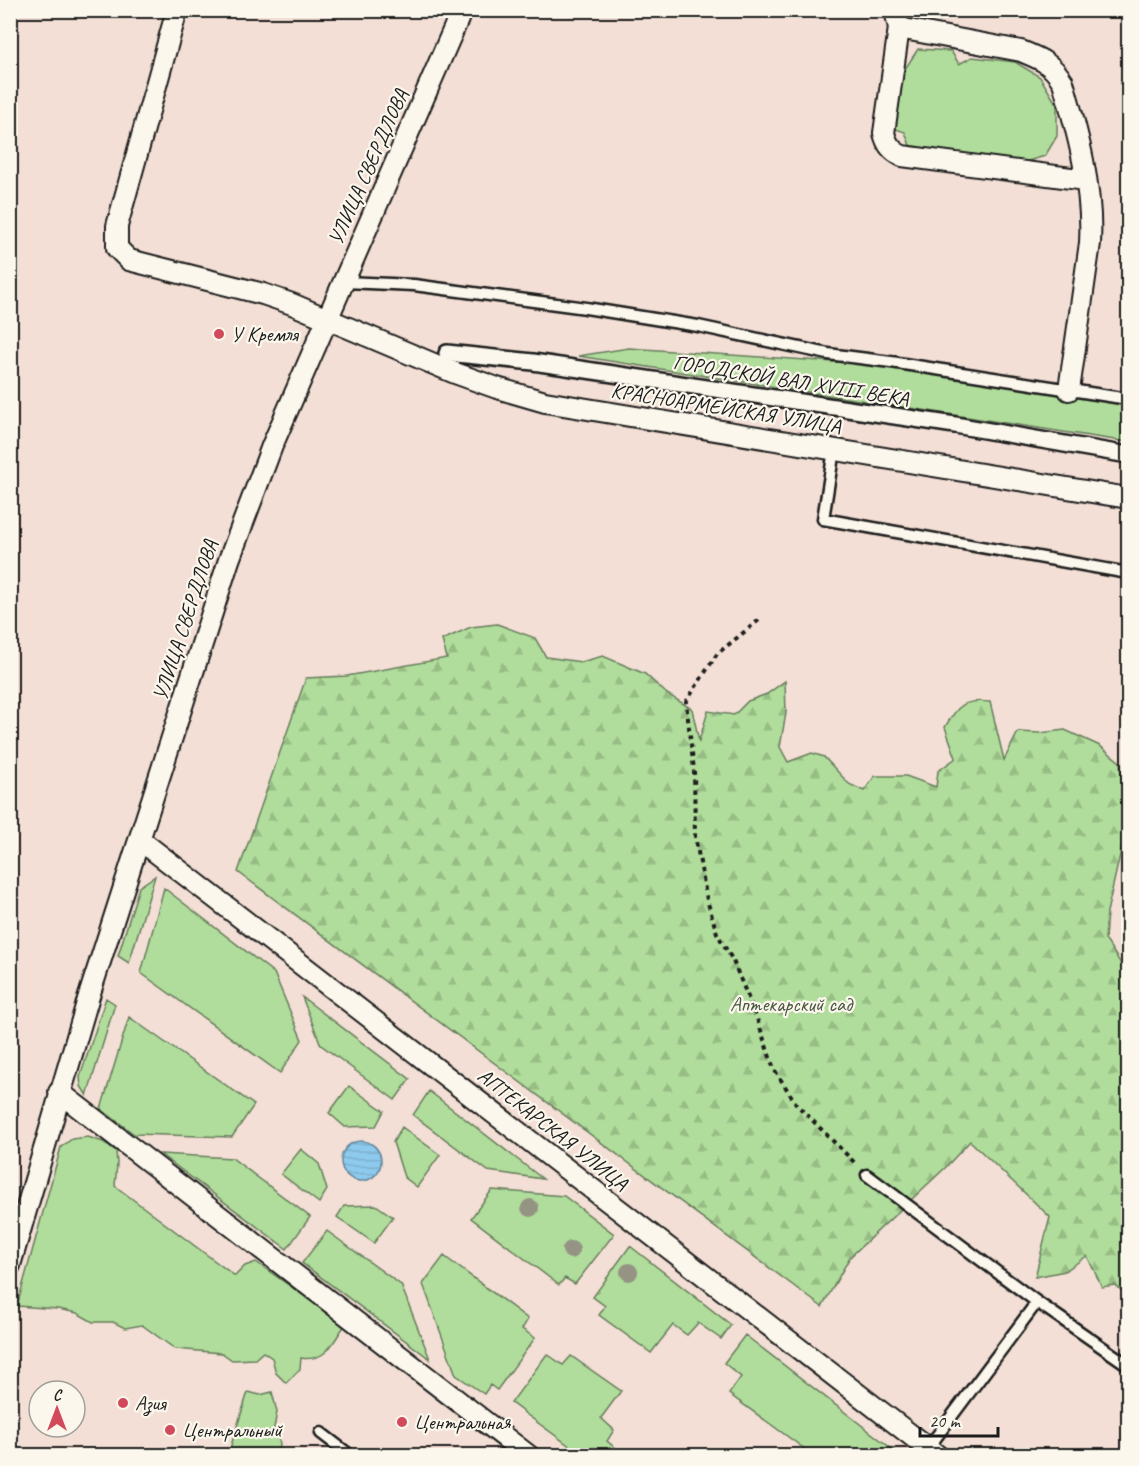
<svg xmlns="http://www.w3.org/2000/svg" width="1139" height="1466" font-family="Caveat,sans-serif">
	<defs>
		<pattern id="forest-firs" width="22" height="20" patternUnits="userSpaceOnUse" patternTransform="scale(1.5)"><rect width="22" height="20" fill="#b0dd9b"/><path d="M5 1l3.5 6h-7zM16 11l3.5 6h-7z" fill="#97bd85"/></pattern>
		<pattern id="water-rules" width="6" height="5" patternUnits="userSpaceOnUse" patternTransform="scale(1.5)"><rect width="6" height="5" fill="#8ecaee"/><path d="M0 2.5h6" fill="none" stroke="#7aadcc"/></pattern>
	</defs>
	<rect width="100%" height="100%" fill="#f3dfd5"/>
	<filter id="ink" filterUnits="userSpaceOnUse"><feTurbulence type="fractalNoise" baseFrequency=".0167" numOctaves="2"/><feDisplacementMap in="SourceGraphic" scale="12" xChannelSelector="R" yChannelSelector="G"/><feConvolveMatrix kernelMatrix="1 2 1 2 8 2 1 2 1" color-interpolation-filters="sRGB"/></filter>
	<g filter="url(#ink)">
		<!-- grass -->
		<path fill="#b0dd9b" stroke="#667c5c" stroke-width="1.5" d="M918,49L951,51L959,64L972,57L1015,62L1040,77L1057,105V136L1045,156L1021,163L911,148L905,132L893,128L901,75Z
			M629,348L893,366L1128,404V442L578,356Z
			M155,876L129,963L118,956L139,887Z
			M164,888L274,973L302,1040L280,1073L141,973Z
			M302,997L410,1079L395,1100L321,1045Z
			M106,998L115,1004L87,1096L81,1086L80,1077Z
			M129,1017L254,1105L232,1137L134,1134L101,1109Z
			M349,1086L384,1111L376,1126L345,1127L329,1113Z
			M429,1091L543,1179L488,1171L413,1115Z
			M402,1127L440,1155L417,1187L404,1177L393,1142Z
			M88,1137L103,1142L116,1151L117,1164L115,1186L235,1276L245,1266L256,1262L345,1325C332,1343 327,1362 301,1358L300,1369L286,1383L276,1373L272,1358L263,1352L255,1359L232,1360L222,1353L175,1349L142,1325L125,1328L113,1322H93L77,1313L58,1309L17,1306L61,1147L72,1139Z
			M301,1149L319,1164L327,1190L319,1203L281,1174Z
			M160,1154L232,1158L310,1217L287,1249Z
			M492,1190L564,1196L614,1234L575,1284L565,1278L559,1285L471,1218Z
			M376,1205L393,1217L374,1243L337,1217L344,1206Z
			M327,1231L401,1285L430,1359L302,1263Z
			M630,1246L731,1325L721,1339L698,1323L687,1335L673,1325L651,1353L599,1315L605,1306L593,1297Z
			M444,1256L528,1319L522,1329L535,1338L497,1390L490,1385L484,1394L456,1375L423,1284Z
			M745,1335L900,1455H813L729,1394L741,1377L724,1363Z
			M547,1354L563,1365L571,1356L621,1391L601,1418L614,1430L607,1441L624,1455H582L511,1403Z
			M248,1392L260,1395L272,1392L277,1412L274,1428L280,1443L279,1455H228Z"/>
		<!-- forest -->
		<path fill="url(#forest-firs)" stroke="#667c5c" stroke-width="1.5" d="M497,624L535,638L546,657L581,662L603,656L645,674L667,694L692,709L699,741L708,711L734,715L748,701L767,694L785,681L786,713L780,747L788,762L812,753L824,757L849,784L864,791L875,776H906L936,787L938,771L956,758L945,727C958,705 964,699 990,702L1004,760L1018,732L1040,733L1065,730L1100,746L1120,762L1127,824L1107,912L1105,939L1123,967L1128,969V1296L1115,1285L1102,1287L1087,1256L1065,1271L1035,1277L1050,1217L970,1141L945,1168L850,1257L822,1307L238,872L306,678L347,676L447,658L442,640L471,627Z"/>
		<!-- water -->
		<path fill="url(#water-rules)" stroke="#60849a" stroke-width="1.5" d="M341 1161a20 20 0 1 1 40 0a20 20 0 1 1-40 0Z"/>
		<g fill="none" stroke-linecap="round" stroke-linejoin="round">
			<!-- service casing -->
			<g stroke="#1c1c1c" stroke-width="15">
				<path id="service" d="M345,282L414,285L586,308L698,326L828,354L891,362L1128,399
					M834,450L823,519L1128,573
					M867,1175L1037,1302L1128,1365
					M321,1433L351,1456
					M928,1448L1037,1302"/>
			</g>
			<!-- pedestrian casing -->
			<g stroke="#1c1c1c" stroke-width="20">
				<path id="pedestrian" d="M447,353L533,362L955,425L1128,455"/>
			</g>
			<!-- minor casing -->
			<g stroke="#1c1c1c" stroke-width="24">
				<path id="minor" d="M177,10L117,226V248L129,260L263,294L292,304L455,373L497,388L545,402L1128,498
					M895,10L899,28L884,133C887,145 892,151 902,156L1086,180
					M899,28L1021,51C1041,59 1051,63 1063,82C1078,134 1093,189 1090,243L1069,390
					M140,840L938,1456
					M59,1092L529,1456
					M10,1265L89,996L229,560L272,446L462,10"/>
			</g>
			<!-- path -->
			<path stroke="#1c1c1c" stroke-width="4" stroke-dasharray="4.5 4.5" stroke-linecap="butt" d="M759,620L717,654L686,702L694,770L695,836L707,900L717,933L733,961L757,1019L774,1069L797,1105L856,1164"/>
			<!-- service -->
			<use href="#service" stroke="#fbf7ec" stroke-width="10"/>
			<!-- pedestrian -->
			<use href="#pedestrian" stroke="#fbf7ec" stroke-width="15"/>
			<!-- minor -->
			<use href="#minor" stroke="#fbf7ec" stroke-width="20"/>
		</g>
		<!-- trees -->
		<g fill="#959484">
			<circle cx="530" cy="1208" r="9"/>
			<circle cx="571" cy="1250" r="9"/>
			<circle cx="629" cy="1272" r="9"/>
		</g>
	</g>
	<!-- markers -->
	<g fill="#d1495b" stroke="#fbf7ec" stroke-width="2">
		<circle cx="219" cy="334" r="6"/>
		<circle cx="123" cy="1403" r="6"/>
		<circle cx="402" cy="1422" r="6"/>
		<circle cx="170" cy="1430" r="6"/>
	</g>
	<g text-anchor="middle" stroke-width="4.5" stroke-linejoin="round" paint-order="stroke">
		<!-- street labels -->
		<g font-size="21" fill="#1c1c1c" stroke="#fbf7ec">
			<text transform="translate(368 167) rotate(-66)" y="7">УЛИЦА СВЕРДЛОВА</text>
			<text transform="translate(791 380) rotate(9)" y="7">ГОРОДСКОЙ ВАЛ XVIII ВЕКА</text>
			<text transform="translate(726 408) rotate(9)" y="7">КРАСНОАРМЕЙСКАЯ УЛИЦА</text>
			<text transform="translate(185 620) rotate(-72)" y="7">УЛИЦА СВЕРДЛОВА</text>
			<text transform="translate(553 1129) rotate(38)" y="7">АПТЕКАРСКАЯ УЛИЦА</text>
		</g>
		<!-- poi labels -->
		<g font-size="21" fill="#1c1c1c" stroke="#fbf7ec" text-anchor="start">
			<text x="231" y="341">У Кремля</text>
			<text x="135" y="1410">Азия</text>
			<text x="414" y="1429">Центральная</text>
			<text x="182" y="1437">Центральный</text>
		</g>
		<!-- park labels -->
		<g font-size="21" fill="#485642" stroke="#fbf7ec">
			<text x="791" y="1011">Аптекарский сад</text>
		</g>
	</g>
	<!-- margin -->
	<rect width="1139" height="1466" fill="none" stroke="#fbf7ec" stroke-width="36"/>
	<rect x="18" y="18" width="1103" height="1430" fill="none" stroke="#1c1c1c" stroke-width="2" filter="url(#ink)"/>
	<!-- north arrow -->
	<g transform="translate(57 1409)"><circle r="28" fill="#fbf7ec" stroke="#a29f99" stroke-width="1.5"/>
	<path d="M0-4.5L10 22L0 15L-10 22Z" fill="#d1495b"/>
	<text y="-9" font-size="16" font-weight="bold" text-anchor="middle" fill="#1c1c1c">С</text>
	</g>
	<!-- scale -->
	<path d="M920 1427v9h78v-9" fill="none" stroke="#1c1c1c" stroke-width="3"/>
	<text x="929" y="1427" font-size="18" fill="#1c1c1c" stroke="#fbf7ec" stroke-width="4.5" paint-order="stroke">20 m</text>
</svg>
